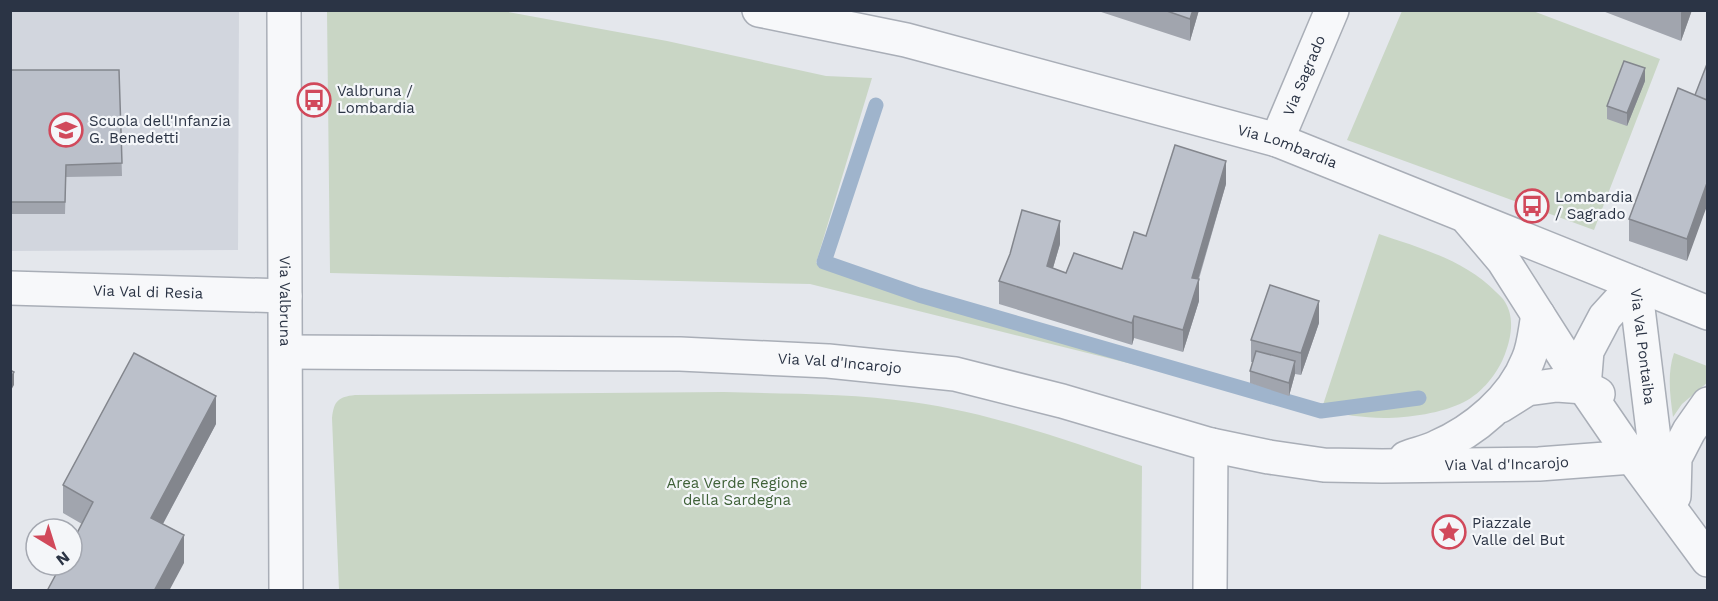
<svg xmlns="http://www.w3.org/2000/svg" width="1718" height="601" font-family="'Work Sans',sans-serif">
	<rect width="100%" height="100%" fill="#e4e7ec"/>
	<!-- built -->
	<path fill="#d2d6de" d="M10,11H239L238,250L11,251Z"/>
	<!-- green -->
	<path fill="#c9d6c5" d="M327,11H503L667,41L826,76L872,78L816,263L919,295L1321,411L1379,234C1420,248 1465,260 1496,292C1499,295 1503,298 1505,302C1515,318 1511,338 1505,354C1498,373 1482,393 1464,402C1443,413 1408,418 1384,418C1363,418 1342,414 1321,411L810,284L330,273Z
		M1402,11H1533L1660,59L1594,230L1347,140Z
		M1674,353L1707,366L1708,382L1682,404L1673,417C1670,395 1667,374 1674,353Z
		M724,392C785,394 851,393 912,402C991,413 1067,440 1142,466L1141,590H339L332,418C334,401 338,397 355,395Z"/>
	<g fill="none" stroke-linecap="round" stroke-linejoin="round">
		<!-- stream -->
		<path stroke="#9fb4cc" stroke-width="15" d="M876,105L824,262L919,295L1321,411L1419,398"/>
		<!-- minor casing -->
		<g stroke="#a9aeb7" stroke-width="36">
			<g id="minor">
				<path id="s1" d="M284,10L286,590"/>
				<path id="s2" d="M759,10L906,40L1277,140L1708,313"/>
				<path id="s3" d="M1277,140L1332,10"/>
				<path d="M1469,220L1503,260L1584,387L1632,457L1708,560"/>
				<path id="s4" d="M1635,284L1656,455L1668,494"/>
				<path id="s5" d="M10,288L285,296"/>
				<path id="s6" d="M286,352L680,354L828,361L955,374L1062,401L1211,445L1269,457L1324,465L1382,466L1539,464L1632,457"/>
				<path d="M1584,387L1587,351L1605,317L1635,284"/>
				<path d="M1500,406L1527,389L1557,385L1584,387L1598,394"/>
				<path d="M1406,458C1416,454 1427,452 1437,447C1474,431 1513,399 1528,360C1534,347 1535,330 1538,315"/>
				<path d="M1674,496L1675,458L1689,431L1708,404"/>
				<path d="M1210,590L1211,445"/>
			</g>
		</g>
		<!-- minor -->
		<use href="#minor" stroke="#f7f8fa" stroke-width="33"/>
	</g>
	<!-- wall -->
	<path fill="#a1a5ae" d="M1095,10H1199L1190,41Z
		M1600,10H1692L1681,41Z
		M10,70H119L122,176L66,177L65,214H10Z
		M1645,81L1627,126L1607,119V106Z
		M1695,95L1687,261L1629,241V219Z
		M1226,184L1199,279V301L1183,352L1134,338L1132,345L999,304V281L1060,244L1053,268L1066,273L1122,269L1146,236Z
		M1319,323L1301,375L1295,374L1289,396L1250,383V371L1253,362H1251V340Z
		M216,424L163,524L184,563L82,524L63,513V485Z"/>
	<!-- shaded-wall -->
	<path fill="#83868d" d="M1193,10H1199L1190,41V19Z
		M1682,10H1692L1681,41V13Z
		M1645,68V81L1627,126V113Z
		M1226,161V184L1192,300V278Z
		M1707,183V206L1687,261V239Z
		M1060,221V244L1047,288V266Z
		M1199,279V301L1183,352V330Z
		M1319,301V323L1301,375V353Z
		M1134,316V338L1132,345V323Z
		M1295,361V374L1289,396V383Z
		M14,372V385L10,392V379Z
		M216,396V424L151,546V518Z
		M184,535V563L169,591H154Z"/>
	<!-- building -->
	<path fill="#bbc0ca" stroke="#83868d" stroke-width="1.5" d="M1164,10H1193L1190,19Z
		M1624,61L1645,68L1627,113L1607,106Z
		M1707,64V100L1695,95Z
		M10,70H119L122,163L66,165L65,202H10Z
		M1678,88L1707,100V183L1687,239L1629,219Z
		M1175,145L1226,161L1192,278L1199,279L1183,330L1134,316L1132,323L999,281L1010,254L1022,210L1060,221L1047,266L1066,273L1074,253L1122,269L1134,232L1146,236Z
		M1270,285L1319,301L1301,353L1251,340Z
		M1256,351L1295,361L1289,383L1250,371Z
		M134,353L216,396L151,518L184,535L154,591H47L61,565H72V543L93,502L63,485Z
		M10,370L14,372L10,379Z"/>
	<!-- icons -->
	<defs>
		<g id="bus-ring" transform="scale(1.725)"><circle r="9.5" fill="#f4f6f9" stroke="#d1495b" stroke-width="1.5"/><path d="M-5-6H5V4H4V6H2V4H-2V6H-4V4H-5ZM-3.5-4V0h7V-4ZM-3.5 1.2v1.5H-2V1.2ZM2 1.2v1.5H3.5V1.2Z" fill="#d1495b"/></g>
		<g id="school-ring" transform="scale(1.725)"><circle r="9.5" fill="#f4f6f9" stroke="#d1495b" stroke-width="1.5"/><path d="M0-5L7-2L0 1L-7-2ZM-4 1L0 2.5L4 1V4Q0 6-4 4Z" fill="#d1495b"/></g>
		<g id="sight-ring" transform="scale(1.725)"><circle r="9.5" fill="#f4f6f9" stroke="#d1495b" stroke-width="1.5"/><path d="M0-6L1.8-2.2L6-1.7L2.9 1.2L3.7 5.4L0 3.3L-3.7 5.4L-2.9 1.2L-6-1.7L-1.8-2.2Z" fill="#d1495b"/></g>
	</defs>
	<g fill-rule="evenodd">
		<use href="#bus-ring" x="314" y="100"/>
		<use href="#school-ring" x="66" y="130"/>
		<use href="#bus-ring" x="1532" y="206"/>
		<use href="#sight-ring" x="1449" y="532"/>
	</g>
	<g text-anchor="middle" stroke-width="4.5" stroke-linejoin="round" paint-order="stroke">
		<!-- street labels -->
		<g font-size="15" fill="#2b3445" stroke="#f4f6f9">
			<text dy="5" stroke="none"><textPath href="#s3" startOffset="70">Via Sagrado</textPath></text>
			<text dy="5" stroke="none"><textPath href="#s2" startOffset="546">Via Lombardia</textPath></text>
			<text dy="5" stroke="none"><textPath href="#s5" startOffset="138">Via Val di Resia</textPath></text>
			<text dy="5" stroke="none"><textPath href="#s1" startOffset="291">Via Valbruna</textPath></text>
			<text dy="5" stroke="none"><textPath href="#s4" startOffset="63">Via Val Pontaiba</textPath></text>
			<text dy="5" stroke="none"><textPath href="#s6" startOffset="554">Via Val d'Incarojo</textPath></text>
			<text dy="5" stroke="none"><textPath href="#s6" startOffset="1233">Via Val d'Incarojo</textPath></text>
		</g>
		<!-- poi labels -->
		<g font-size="15" fill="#2b3445" stroke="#f4f6f9" text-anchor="start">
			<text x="337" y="96">Valbruna /<tspan x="337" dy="17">Lombardia</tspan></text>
			<text x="89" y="126">Scuola dell'Infanzia<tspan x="89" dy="17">G. Benedetti</tspan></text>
			<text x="1555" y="202">Lombardia<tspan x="1555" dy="17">/ Sagrado</tspan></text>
			<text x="1472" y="528">Piazzale<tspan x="1472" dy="17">Valle del But</tspan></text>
		</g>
		<!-- park labels -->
		<g font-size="15" fill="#3f6138" stroke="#f4f6f9">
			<text x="737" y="488">Area Verde Regione<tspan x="737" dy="17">della Sardegna</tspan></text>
		</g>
	</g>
	<!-- border -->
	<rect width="1718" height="601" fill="none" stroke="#2b3445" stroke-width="24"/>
	<!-- north arrow -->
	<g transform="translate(54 547) rotate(142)"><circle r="28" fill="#f4f6f9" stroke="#a4a8b1" stroke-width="1.5"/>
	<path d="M0-4.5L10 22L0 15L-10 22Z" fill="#d1495b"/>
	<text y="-9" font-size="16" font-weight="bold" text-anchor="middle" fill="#2b3445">N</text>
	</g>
</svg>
